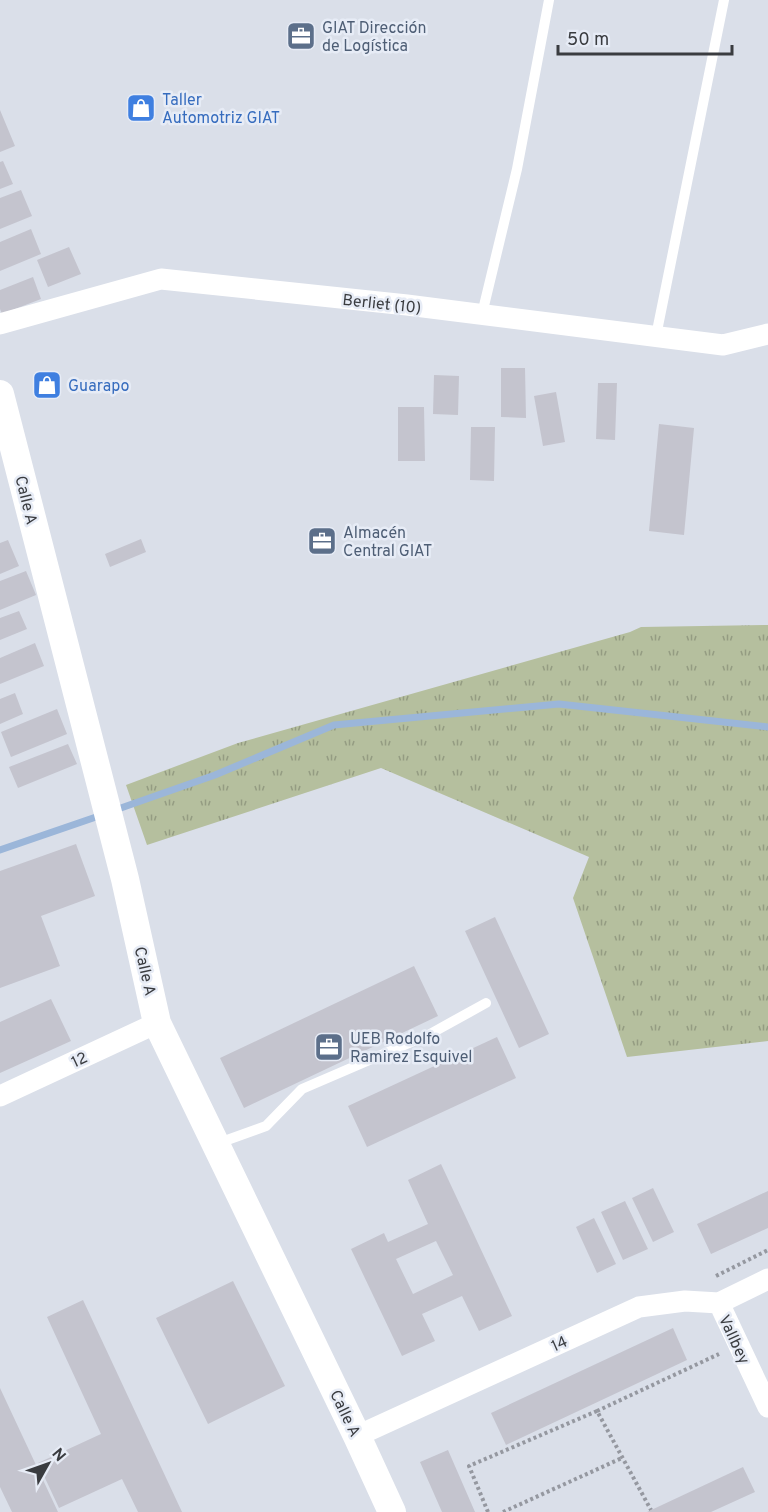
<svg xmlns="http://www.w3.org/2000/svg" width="768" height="1512" font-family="Overpass,sans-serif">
	<defs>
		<pattern id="grass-tufts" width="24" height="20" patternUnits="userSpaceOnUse" patternTransform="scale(1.5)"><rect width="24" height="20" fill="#b5bf9e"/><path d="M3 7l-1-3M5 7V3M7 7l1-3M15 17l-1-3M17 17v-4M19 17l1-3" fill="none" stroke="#949c82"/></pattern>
	</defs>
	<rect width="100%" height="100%" fill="#dadfe9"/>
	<!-- grass -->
	<path fill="url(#grass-tufts)" d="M768,625V1041L627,1057L573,898L589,857L381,768L147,845L126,785L238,743L630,632L641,627Z"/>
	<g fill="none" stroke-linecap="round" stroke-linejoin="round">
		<!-- stream -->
		<path stroke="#9bb6d9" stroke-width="7" d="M118,809L215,775L334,725L559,704L768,727
			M0,850L96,817"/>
	</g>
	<!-- building -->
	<path fill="#c4c4ce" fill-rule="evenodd" d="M0,110L15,146L0,152Z
		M3,161L13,184L0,189V162Z
		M21,190L32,216L0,229V198Z
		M31,229L41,254L0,271V242Z
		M69,247L81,274L48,287L37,260Z
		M33,277L41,299L2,314L0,309V290Z
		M501,368H525L526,418L501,417Z
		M434,375L459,376L458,415L433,414Z
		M598,383H617L615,440L596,439Z
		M556,392L565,442L543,446L534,396Z
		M398,407H424L425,461H398Z
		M659,424L694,428L684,535L649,531Z
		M471,427H495L494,481L470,480Z
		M141,539L146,552L110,567L105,554Z
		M8,540L19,566L0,574V543Z
		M26,571L36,595L0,610V581Z
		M19,611L27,629L0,640V618Z
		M35,643L44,666L0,684V658Z
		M15,693L23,714L0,724V699Z
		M57,709L67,734L11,757L1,732Z
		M68,744L77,764L18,788L9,767Z
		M76,844L95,896L41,916L60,966L0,988V871Z
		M495,917L549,1034L519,1048L465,931Z
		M414,966L438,1016L244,1108L220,1058Z
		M51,999L71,1041L0,1073V1022Z
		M497,1037L516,1078L367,1147L348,1106Z
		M441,1164L512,1316L479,1331L462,1296L422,1314L435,1341L402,1356L351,1249L384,1233L388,1242L428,1224L408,1180ZM436,1241L453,1275L413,1294L396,1259Z
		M653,1188L674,1232L653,1242L632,1198Z
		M768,1191V1228L711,1254L697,1224Z
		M625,1201L648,1249L623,1260L601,1212Z
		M594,1218L616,1264L597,1273L576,1227Z
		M233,1281L285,1386L208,1424L156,1318Z
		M83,1300L182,1512H138L122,1479L59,1508L38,1463L101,1434L47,1317Z
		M673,1328L687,1360L506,1445L491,1413Z
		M0,1388L58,1512H12L0,1487Z
		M448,1450L475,1512H442L420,1462Z
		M743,1467L755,1492L711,1512H647Z"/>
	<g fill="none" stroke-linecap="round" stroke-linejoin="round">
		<!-- path -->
		<path stroke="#9598a0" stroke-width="4" stroke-dasharray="3 3" stroke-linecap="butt" d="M716,1276L768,1250
			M597,1411L719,1354
			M488,1512L469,1466L597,1411L651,1510
			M503,1512L622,1458"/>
		<!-- lane -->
		<path stroke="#fff" stroke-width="10" d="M482,314L517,169L549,0
			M656,336L724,0
			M216,1144L266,1126L302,1089L430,1034L486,1003"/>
		<!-- street -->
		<path stroke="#fff" stroke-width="21" d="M0,324L161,279L407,305L723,345L768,334
			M0,1096L157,1023
			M719,1303L768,1407
			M357,1436L639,1307L685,1301L719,1303L768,1279"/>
		<!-- secondary -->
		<path stroke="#fff" stroke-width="28" d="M0,394L125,879L157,1023L357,1436L392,1512"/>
	</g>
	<!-- icons -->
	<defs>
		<g id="office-square" transform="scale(1.5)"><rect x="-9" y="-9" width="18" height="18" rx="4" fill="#5c6f8a" stroke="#e7ecf6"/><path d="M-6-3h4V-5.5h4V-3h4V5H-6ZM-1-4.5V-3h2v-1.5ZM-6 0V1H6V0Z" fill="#fff"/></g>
		<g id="shop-square" transform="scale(1.5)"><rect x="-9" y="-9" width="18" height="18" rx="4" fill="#3f7fe0" stroke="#e7ecf6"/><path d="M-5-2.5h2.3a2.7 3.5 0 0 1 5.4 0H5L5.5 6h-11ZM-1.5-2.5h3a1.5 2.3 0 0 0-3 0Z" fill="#fff"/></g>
	</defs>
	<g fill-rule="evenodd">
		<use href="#office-square" x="301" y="36"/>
		<use href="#shop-square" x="141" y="108"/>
		<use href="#shop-square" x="47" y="385"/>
		<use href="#office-square" x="322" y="541"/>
		<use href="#office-square" x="329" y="1047"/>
	</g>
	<g text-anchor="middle" stroke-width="5" stroke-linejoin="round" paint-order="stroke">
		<!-- service labels -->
		<g font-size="16" fill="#4e5e75" stroke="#e7ecf6" text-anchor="start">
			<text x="322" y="33">GIAT Dirección<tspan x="322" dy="18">de Logística</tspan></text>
			<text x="343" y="538">Almacén<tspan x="343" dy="18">Central GIAT</tspan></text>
			<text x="350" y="1044">UEB Rodolfo<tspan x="350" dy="18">Ramirez Esquivel</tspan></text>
		</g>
		<!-- shop labels -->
		<g font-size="16" fill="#366cbe" stroke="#e7ecf6" text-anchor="start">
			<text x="162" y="105">Taller<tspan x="162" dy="18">Automotriz GIAT</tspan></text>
			<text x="68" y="391">Guarapo</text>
		</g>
		<!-- street labels -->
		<g font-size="16" fill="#3a3c40" stroke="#e7ecf6">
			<text transform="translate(382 303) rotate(6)" y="6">Berliet (10)</text>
			<text transform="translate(27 500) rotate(76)" y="6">Calle A</text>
			<text transform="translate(146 971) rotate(77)" y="6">Calle A</text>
			<text transform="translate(79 1059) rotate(-25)" y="6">12</text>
			<text transform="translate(735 1339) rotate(65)" y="6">Vallbey</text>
			<text transform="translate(559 1343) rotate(-24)" y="6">14</text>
			<text transform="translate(346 1413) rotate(64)" y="6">Calle A</text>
		</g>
	</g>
	<!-- north arrow -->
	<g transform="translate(48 1464) rotate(50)" stroke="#e7ecf6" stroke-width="4.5" paint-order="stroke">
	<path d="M0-4.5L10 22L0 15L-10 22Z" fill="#3a3c40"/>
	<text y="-9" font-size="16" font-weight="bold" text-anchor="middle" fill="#3a3c40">N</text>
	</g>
	<!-- scale -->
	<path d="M558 45v9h174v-9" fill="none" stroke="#3a3c40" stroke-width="3"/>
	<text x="567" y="45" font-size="18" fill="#3a3c40" stroke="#e7ecf6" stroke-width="4.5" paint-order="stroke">50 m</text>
</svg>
